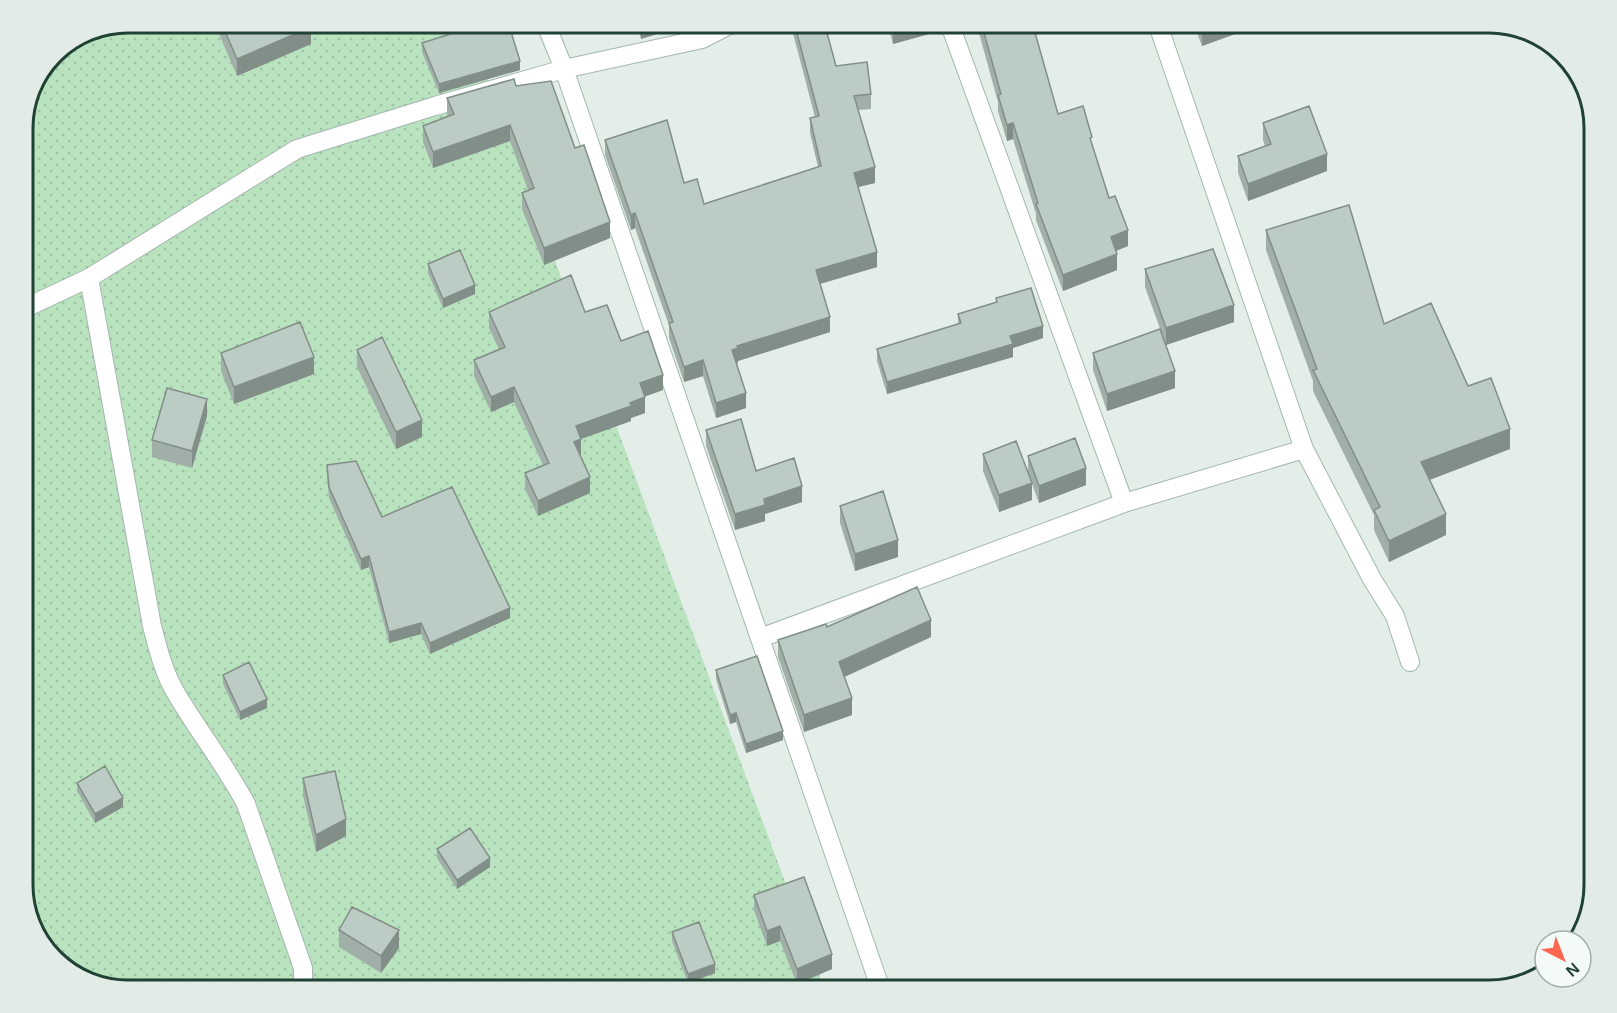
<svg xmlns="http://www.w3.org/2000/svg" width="1617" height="1013" font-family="Helvetica,sans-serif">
	<defs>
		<pattern id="grass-dots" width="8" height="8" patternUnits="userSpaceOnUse" patternTransform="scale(1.5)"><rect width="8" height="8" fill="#b9e2bf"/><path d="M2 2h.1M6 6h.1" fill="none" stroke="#9fc3a5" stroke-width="1.8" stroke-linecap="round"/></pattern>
	</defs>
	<rect width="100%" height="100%" fill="#e3eee8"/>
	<!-- grass -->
	<path fill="url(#grass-dots)" d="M128,23H467L825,990H128L70,973L37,938L23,892V121L54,53L88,30Z"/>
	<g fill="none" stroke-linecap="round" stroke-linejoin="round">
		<!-- street casing -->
		<g stroke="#a5b7af" stroke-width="20">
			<path id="street" d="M545,22L564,69L881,990
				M949,22L1124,503
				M1157,22L1304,449L1372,579L1395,616L1410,662
				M89,278L152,626C158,649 164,674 177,695C199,732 226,766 246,804L303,968V990
				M23,309L89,278L297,149L435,106L564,69L702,39L735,22
				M760,638L1124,503L1304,449"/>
		</g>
		<!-- street -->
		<use href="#street" stroke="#fff" stroke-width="18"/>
	</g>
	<!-- wall -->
	<path fill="#a0afa8" d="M214,22H309L311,44L237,76Z
		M636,22H695L641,39Z
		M790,22H824L836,66L871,94V109L858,110L875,183L858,187L877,267L820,284L830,332L738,361V363L737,364L746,408L716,418L703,376L684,382L669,338V325L659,297L635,228L631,230L605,155V140L684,183L704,204L818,167L810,133V118L815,117Z
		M887,22H940V31L893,44Z
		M976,22H1032L1058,114L1092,146L1109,198L1128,246L1116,251L1117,270L1063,291L1036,220V214L1013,139L1007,141L998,111V102Z
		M1193,22H1268L1202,46Z
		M422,43L520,70L439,93L422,52Z
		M516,86L575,148L610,238L544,265L522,209V193L528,190L510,141L433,168L423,142V126L448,117L447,114V98Z
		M1263,123L1327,171L1248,201L1238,173V156L1265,146L1263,140Z
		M1266,230L1384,324L1468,386L1510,449L1430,480L1446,535L1389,562L1374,530V515L1313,391V381L1266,250Z
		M428,264L475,294L443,308L428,273Z
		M1145,269L1234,322L1166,345L1145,287Z
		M996,298L1043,338L1013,348V357L887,394L877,361V349L958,324V314L996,302Z
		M489,312H585L621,341L663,390L644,397L645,413L631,418V421L581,439V454L580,455L590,493L538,516L525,489V473L543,465L514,402L491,412L474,376V360L499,349L489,328Z
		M357,350L422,437L396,449L357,367Z
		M221,353L314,374L234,404L221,371Z
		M1093,353L1175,388L1107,411L1093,370Z
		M207,416L192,468L152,457V440Z
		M706,430L756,471L802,502L765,514V521L735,530L706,446Z
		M983,454L1028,472V456L1086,485L1039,503L1032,484V500L999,512L983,471Z
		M327,465L382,517L510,618L430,654L421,634L389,643L369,567L361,570L329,498L327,476Z
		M840,506L898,557L855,571L840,523Z
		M827,627L931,637L845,677L852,715L804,732L778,657V640Z
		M716,670L783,740L746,753L736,722L730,724L716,679Z
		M223,675L267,708L240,720L223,684Z
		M303,778L346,836L316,852L303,795Z
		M77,783L123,807L95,823L77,791Z
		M437,849L490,867L457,889L437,858Z
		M754,895L832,969L797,984L780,941L767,946L754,910Z
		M339,930L399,948L381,973L339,947Z
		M672,932L715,973L688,983L672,941Z"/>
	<!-- shaded-wall -->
	<path fill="#828f88" d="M645,22H695L641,39V24Z
		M914,22H940V31L893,44V28Z
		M962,22H971L962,25Z
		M1222,22H1268L1202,46V30Z
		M311,27V44L237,76V59Z
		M520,61V70L439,93V84Z
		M1013,123V139L1007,141V125Z
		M510,125V141L433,168V152Z
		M1327,154V171L1248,201V184Z
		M875,167V183L854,188V173Z
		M635,213V228L631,230V215Z
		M610,222V238L544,265V248Z
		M1128,230V246L1111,253V237Z
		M877,252V267L816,285V270Z
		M1117,254V270L1063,291V275Z
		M475,285V294L443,308V299Z
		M1234,305V322L1166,345V328Z
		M830,317V332L738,361V363L732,365V350L737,346Z
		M1043,326V338L1013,348V357L887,394V382L1010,336Z
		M314,357V374L234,404V387Z
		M703,360V376L684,382V367Z
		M1175,371V388L1107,411V394Z
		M663,375V390L640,398V383Z
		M514,387V402L491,412V397Z
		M746,393V408L716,418V403Z
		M645,397V413L631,418V421L581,439V454L574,457V442L576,426Z
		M207,399V416L192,468V451Z
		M422,420V437L396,449V432Z
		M1510,429V449L1421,483V462Z
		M1086,468V485L1039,503V486Z
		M590,477V493L538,516V501Z
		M1032,483V500L999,512V495Z
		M802,486V502L765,514V521L735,530V514L764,499Z
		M1446,514V535L1389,562V541Z
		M898,540V557L855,571V554Z
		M369,556V567L361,570V559Z
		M510,608V618L430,654V643Z
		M931,620V637L839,679V662Z
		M421,623V634L389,643V632Z
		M852,698V715L804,732V715Z
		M267,699V708L240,720V712Z
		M736,713V722L730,724V715Z
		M783,731V740L746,753V744Z
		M123,798V807L95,823V814Z
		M346,819V836L316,852V835Z
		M490,858V867L457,889V880Z
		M780,926V941L767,946V931Z
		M399,930V948L381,973V956Z
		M832,954V969L797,984V969Z
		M715,964V973L688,983V974Z"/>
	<!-- building -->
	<path fill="#baccc3" stroke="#828f88" stroke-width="1.5" d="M221,22H309L311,27L237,59Z
		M488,22H508L520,61L439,84L422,43Z
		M794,22H824L836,66L867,62L871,94L854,96L875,167L854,173L877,252L816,270L830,317L737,346L738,348L732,350L746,393L716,403L703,360L684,367L669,323L673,322L659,282L635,213L631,215L605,140L667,120L684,183L697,179L704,204L821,166L810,118L819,116Z
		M891,22H914L893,28Z
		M981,22H1032L1058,114L1083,106L1092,137L1090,138L1109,198L1115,196L1128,230L1111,237L1117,254L1063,275L1036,204L1038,203L1013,123L1007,125L998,95L1001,94Z
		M1199,22H1222L1202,30Z
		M514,79L516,86L551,81L575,148L584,145L610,222L544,248L522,193L534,188L510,125L433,152L423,126L454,114L447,98Z
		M1309,106L1327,154L1248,184L1238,156L1271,144L1263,123Z
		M1349,205L1384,324L1431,303L1468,386L1491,378L1510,429L1421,462L1446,514L1389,541L1374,510L1380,507L1313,370L1317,369L1266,230Z
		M1213,249L1234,305L1166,328L1145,269Z
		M460,250L475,285L443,299L428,264Z
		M571,275L585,312L607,305L621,341L648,331L663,375L640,383L645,397L630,403L631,406L576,426L581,439L574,442L590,477L538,501L525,473L549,463L514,387L491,397L474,360L505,347L489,312Z
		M1031,288L1043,326L1010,336L1013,344L887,382L877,349L961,323L958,314L997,302L996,298Z
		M300,322L314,357L234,387L221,353Z
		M1160,329L1175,371L1107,394L1093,353Z
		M382,337L422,420L396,432L357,350Z
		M167,388L207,399L192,451L152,440Z
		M741,419L756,471L794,458L802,486L764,499L765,505L735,514L706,430Z
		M1075,438L1086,468L1039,486L1028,456Z
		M1016,441L1032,483L999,495L983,454Z
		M356,461L382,517L452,487L510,608L430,643L421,623L389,632L369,556L361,559L329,487L327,465Z
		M883,491L898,540L855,554L840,506Z
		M917,587L931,620L839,662L852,698L804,715L778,640L826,624L827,627Z
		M757,656L783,731L746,744L736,713L730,715L716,670Z
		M249,662L267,699L240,712L223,675Z
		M105,766L123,798L95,814L77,783Z
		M335,771L346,819L316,835L303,778Z
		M470,828L490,858L457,880L437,849Z
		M804,877L832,954L797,969L780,926L767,931L754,895Z
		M352,907L399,930L381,956L339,930Z
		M699,922L715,964L688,974L672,932Z
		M827,982L830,990H802Z"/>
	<!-- crop -->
	<path d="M0 0H1617V1013H0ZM128 33H1489A95 95 0 0 1 1584 128V885A95 95 0 0 1 1489 980H128A95 95 0 0 1 33 885V128A95 95 0 0 1 128 33Z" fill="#e3ebe7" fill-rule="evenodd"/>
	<path fill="none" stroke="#204235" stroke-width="3" d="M128 33H1489A95 95 0 0 1 1584 128V885A95 95 0 0 1 1489 980H128A95 95 0 0 1 33 885V128A95 95 0 0 1 128 33Z"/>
	<!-- north arrow -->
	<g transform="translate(1563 959) rotate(138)"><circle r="28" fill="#f4faf6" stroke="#9fb0a9" stroke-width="1.5"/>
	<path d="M0-4.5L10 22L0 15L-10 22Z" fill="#ff6650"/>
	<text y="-9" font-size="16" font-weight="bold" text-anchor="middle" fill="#204235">N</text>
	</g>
</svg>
